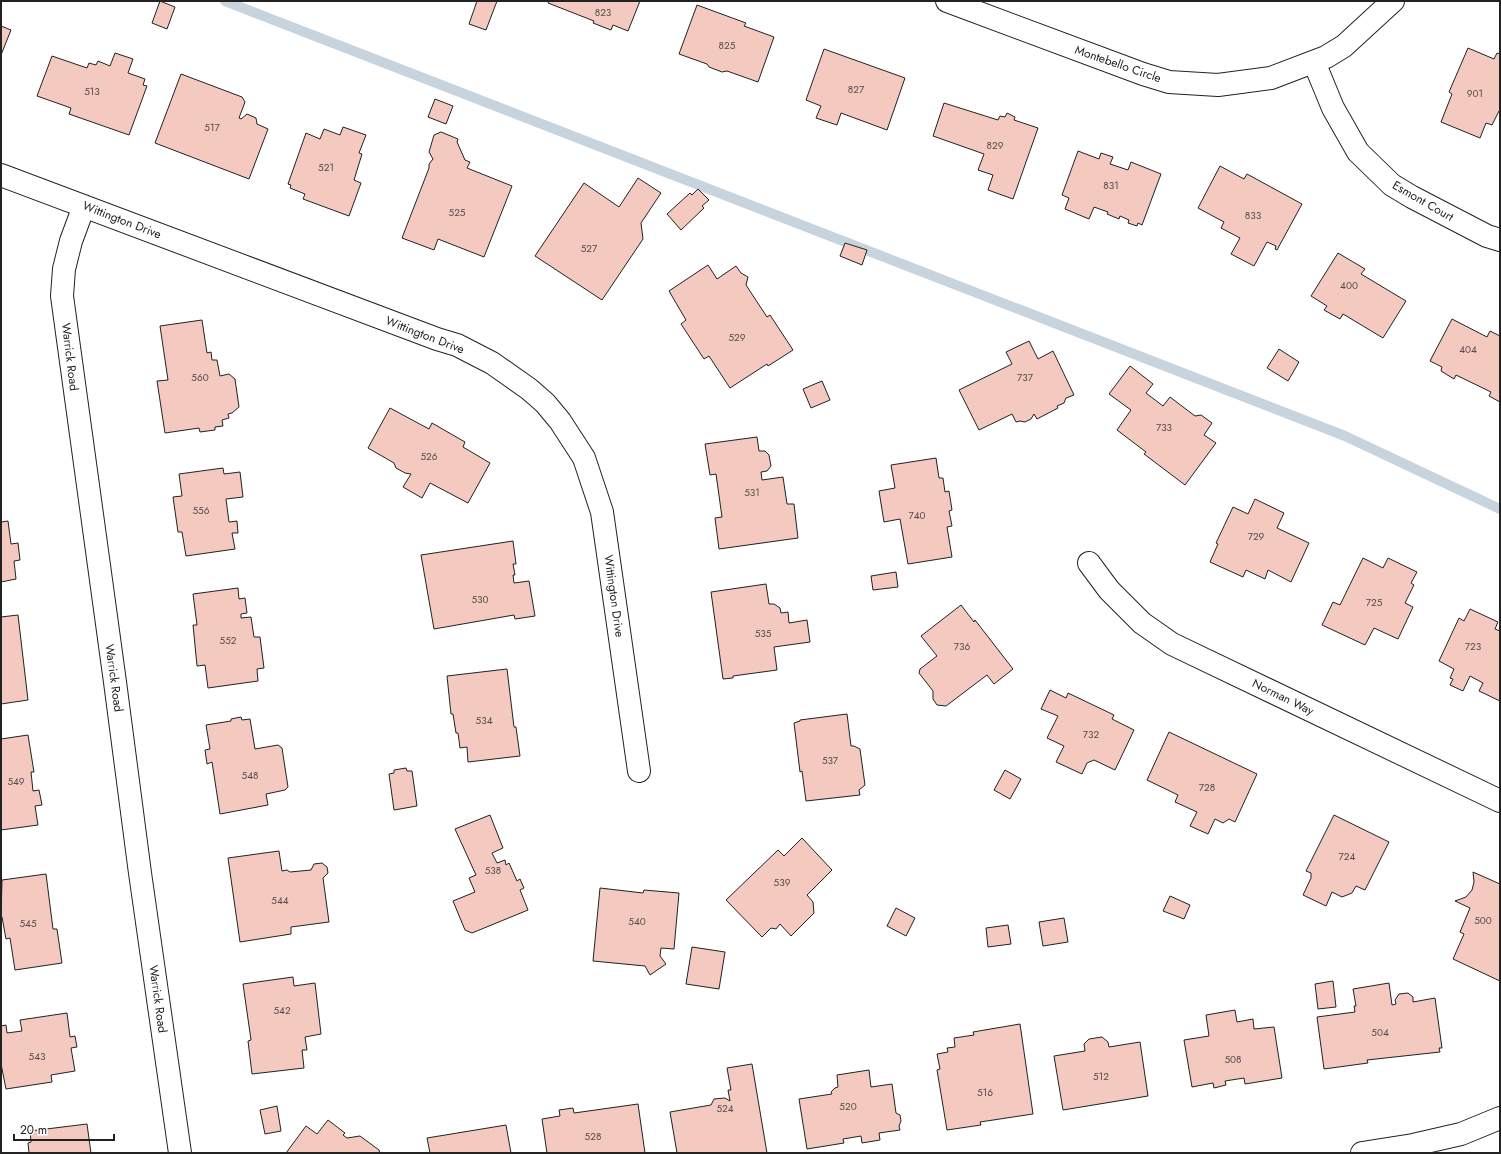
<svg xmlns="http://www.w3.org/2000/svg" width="1501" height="1154" font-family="Jost,sans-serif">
	<rect width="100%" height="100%" fill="#fff"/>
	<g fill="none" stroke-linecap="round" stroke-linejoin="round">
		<!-- stream -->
		<path stroke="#c7d3dd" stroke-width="10" d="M225,1L1345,436L1500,509"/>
	</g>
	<!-- building -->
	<path fill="#f3c9c0" stroke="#222" d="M160,1L175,7L167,29L152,23Z
		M477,1H497L486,30L469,24Z
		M549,1H640L628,31L613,25L611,30L593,23L594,21L548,3Z
		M697,5L746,23L744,26L774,37L758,82L727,71L722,72L709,67L707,64L679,54Z
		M1,26L11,30L1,55Z
		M1468,48L1494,59L1497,53L1500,54V111H1499L1492,125L1486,123L1480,138L1441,122L1452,94L1449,92Z
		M824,49L905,78L887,130L841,113L837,125L816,118L821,106L806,100Z
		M115,53L133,59L128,73L145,79L143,85L147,86L129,135L69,114L71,108L37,96L52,56L87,68L89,63L96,65L98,61L110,66Z
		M181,74L242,97L245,102L239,118L241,119L247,114L256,118L257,124L268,129L249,179L155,143Z
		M435,99L453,106L446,124L428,117Z
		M944,103L998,120L1000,116L1005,117L1007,113L1015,117L1014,120L1038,128L1013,199L988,190L993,175L978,170L984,154L933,136Z
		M343,127L366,135L359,153L362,154L354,180L361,183L349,216L303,199L305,194L290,188L291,185L288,184L306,133L320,139L324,129L340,135Z
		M441,132L458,139L457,142L465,160L470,162L467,168L512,186L484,257L438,239L434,250L402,238L429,168V164L433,159L429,152L434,135Z
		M1078,151L1099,159L1101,153L1113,157L1110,164L1128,170L1131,162L1161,174L1142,225L1138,223L1137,226L1128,223L1129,220L1120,216L1119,219L1107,214L1108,212L1094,207L1089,219L1065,209L1069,198L1062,195Z
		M1220,166L1244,179L1247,174L1302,204L1277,250L1275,249L1276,246L1267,242L1254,266L1231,254L1240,238L1221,228L1224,222L1198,208Z
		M638,178L661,193L641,223L643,239L602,300L535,256L584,183L619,207Z
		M698,189L709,200L702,206L704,208L681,230L667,214L690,193L692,195Z
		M845,243L867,250L862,265L840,256Z
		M1338,253L1365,269L1361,274L1406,301L1383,338L1343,314L1340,319L1324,310L1327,306L1311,296Z
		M708,265L717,279L736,266L741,273L748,277L746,285L767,317L770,315L793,350L768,366L767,364L730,388L709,356L704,359L681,324L686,320L669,291Z
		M1452,319L1487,337L1490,331L1500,336V402L1489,396L1491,392L1456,375L1454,379L1441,371L1442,367L1430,361Z
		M202,320L207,353L211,352L212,360H217L220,376L229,374L235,379L239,407L232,413L228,414L229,418L222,420L223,426L215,427V430L200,432L199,428L165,433L157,381L168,380L160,326Z
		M1029,341L1038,359L1053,351L1074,395L1066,398L1064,403L1057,406L1058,408L1037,419L1034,414L1031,419L1025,422L1020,421L1016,422L1012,414L979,430L959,390L1012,364L1006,352Z
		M1279,349L1299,362L1288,381L1267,368Z
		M1130,366L1153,384L1146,393L1163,406L1170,397L1195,416L1201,415L1212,423L1204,435L1216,443L1185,485L1144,454L1146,452L1117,430L1131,410L1109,394Z
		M822,381L830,400L811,408L803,389Z
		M390,408L429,429L432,423L465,442L463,447L490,463L468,503L430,483L422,498L403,487L411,474L405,473L396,468L394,463L368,448Z
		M757,437L759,451H765L769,455L771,466L767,471L761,472L762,480L783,477L787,504H794L798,538L719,549L715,518L722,517L716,474L710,475L705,444Z
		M936,458L939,478H943L945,492L949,491L952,510L949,511L952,526L947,527L952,557L908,564L900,519L884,522L879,491L895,488L891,465Z
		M223,468L224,474L240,472L243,497L226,499L229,522L237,521L238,533H232L235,549L186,556L182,532H178L173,497L182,496L179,474Z
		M1255,499L1284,513L1277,528L1309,543L1291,582L1268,570L1265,579L1246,570L1243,577L1210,562L1218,544L1216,543L1233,507L1248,514Z
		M8,521L11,544L18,543L20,560L14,561L16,579L1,582V522Z
		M513,541L516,564H513L515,575H513L514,583L529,581L535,616L515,619L514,615L434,629L421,555Z
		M1363,558L1383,568L1388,558L1417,572L1411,583L1414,585L1405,603L1413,607L1398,639L1374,628L1365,645L1322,625L1333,602L1340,605Z
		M896,572L898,587L873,590L871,576Z
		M766,584L769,604H774L780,608L781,613L788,612L789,623L807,620L810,642L774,647L777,670L733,676V678L723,679L711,592Z
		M238,588L239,599L245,598L247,613L241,614V618L251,617L254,637H260L264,668L257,669L258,681L208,688L205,665L197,666L193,625H197L193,594Z
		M961,605L974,622L975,620L1013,669L994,684L987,675L946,706L937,705L933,699V691L919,673L920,669L937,656L921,636Z
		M1470,609L1498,622L1495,629L1500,631V701L1479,691L1483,683L1470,676L1463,691L1450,685L1453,679L1450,678L1454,669L1439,661L1459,618L1464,621Z
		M18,615L28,700L1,704V617Z
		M507,669L514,727H516L520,756L468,762L467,747L460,748L458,733H456L453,714H451L447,676Z
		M1050,690L1066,698L1068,693L1114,715L1112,719L1134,730L1115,770L1094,760L1087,763L1082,774L1056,762L1064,746L1047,738L1058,716L1041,709Z
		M847,714L851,746H854L860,749L865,785L859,790L860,795L806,801L802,771L800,772L794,723L800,721V720Z
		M241,717L242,720L250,719L255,749L278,745L282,748L288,787L285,790L266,794L268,805L220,814L212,762L207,764L205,750L210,749L206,725L231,721V719Z
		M1169,732L1257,774L1235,822L1229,819L1223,823L1215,819L1208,834L1190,826L1197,812L1175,802L1178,795L1147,780Z
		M28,735L34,772H31L33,791L39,790L42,805L35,806L38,825L1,830V739Z
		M406,768L407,771H412L417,806L394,810L389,774L394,773V770Z
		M1005,770L1021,779L1010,799L994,790Z
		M490,815L503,848L492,853L497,863L505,860L506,865L509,863L517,881L520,879L524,888L520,890L528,910L472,933L465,930L453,901L475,892L469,878L476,875L455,829Z
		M1334,815L1389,842L1365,890L1356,886L1352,893L1342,897L1332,892L1326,906L1303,895L1311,878V873L1306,871Z
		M802,838L832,870L807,895L813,902L814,913L791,936L780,924L776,929L771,928L762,937L726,900L778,850L784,856Z
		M279,851L282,871L287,870L290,872L311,870L314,864L322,863L327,867L328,873L323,878L329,922L291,927V934L240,942L228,858Z
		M1473,872L1500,884V981L1453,959L1464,934L1460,932L1470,908L1455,901L1466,897L1472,890L1474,882Z
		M46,874L53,929H57L62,963L15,970L10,938L6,939L2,917H1L2,880Z
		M600,888L643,893L644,890L679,893L674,949L661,948L660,956L666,964L650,975L645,966L593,961Z
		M1170,896L1190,905L1184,919L1163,911Z
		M896,908L915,918L906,936L887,926Z
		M1064,918L1068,942L1043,946L1039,922Z
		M1008,925L1011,944L988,947L986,928Z
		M692,947L725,952L719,989L686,984Z
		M293,977L294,986L315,983L321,1034L305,1037L307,1050H302L304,1068L252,1074L248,1041L251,1040L243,984Z
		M1333,981L1336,1007L1318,1009L1315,984Z
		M1389,983L1392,1005L1396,1004L1395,1000L1399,994L1408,993L1413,997V1002L1435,998L1442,1048H1439L1440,1052L1367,1060L1368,1063L1324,1069L1317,1017L1355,1012L1354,1006H1356L1353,989Z
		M1235,1010L1237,1022L1253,1019L1254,1029L1274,1027L1282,1078L1245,1084L1244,1078L1225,1081L1226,1085L1214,1088L1213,1083L1192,1087L1184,1040L1209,1036L1206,1015Z
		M67,1013L70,1037L75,1036L77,1047L71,1048L75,1071L51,1075L52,1082L6,1089L1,1064V1026L6,1025L7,1033L22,1031L20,1020Z
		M1020,1024L1033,1114L980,1122L981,1125L947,1130L937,1070L940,1069L937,1054L948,1052L947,1048L955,1047L954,1038L974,1035L973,1032Z
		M1102,1037L1108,1042L1109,1047L1140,1042L1148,1096L1063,1110L1054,1056L1085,1051L1084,1044L1089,1039Z
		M752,1064L767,1153H677L670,1112L711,1105L714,1099L725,1098L730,1101L728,1090H731L727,1068Z
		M869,1070L871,1087L892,1084L896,1113L900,1115L901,1121L899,1126L900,1130L879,1133L880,1140L862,1143L861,1136L843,1139L844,1143L807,1149L799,1099L832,1094L831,1092L835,1088L838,1087L837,1075Z
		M638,1104L645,1153H547L542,1119L560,1116L559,1110L573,1108L574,1113Z
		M277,1106L281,1131L265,1134L260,1110Z
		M328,1120L345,1133L343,1135L347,1138L360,1136L379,1150L380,1153H286L306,1126L317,1134Z
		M87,1124L91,1153H29L28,1143L31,1142L30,1131Z
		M506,1125L511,1153H430L427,1138Z"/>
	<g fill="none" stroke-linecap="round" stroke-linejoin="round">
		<!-- minor casing -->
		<g stroke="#222" stroke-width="24">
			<path id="minor" d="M947,1L1143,74L1169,82L1218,85L1271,78L1326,57L1344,46L1393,1
				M1314,62L1333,108L1358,152L1392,185L1412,197L1487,236L1500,240
				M1,175L437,339L457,345L492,363L529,389L545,403L560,421L584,458L602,512L639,771
				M84,206L71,241L64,269L62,296L115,682L140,873L180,1153
				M1089,563L1109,590L1142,623L1172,644L1500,801
				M1362,1153L1413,1145L1461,1134L1500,1118"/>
		</g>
		<!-- minor -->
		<use href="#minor" stroke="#fff" stroke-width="22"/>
	</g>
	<g text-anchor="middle" stroke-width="3" stroke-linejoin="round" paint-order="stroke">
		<!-- number labels -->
		<g font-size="10" fill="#564c4a">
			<text x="603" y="16">823</text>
			<text x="727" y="49">825</text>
			<text x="856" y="93">827</text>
			<text x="92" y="95">513</text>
			<text x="1475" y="97">901</text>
			<text x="212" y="131">517</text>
			<text x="995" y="149">829</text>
			<text x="326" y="171">521</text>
			<text x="1111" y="189">831</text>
			<text x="457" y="216">525</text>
			<text x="1253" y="219">833</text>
			<text x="589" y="252">527</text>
			<text x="1349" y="289">400</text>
			<text x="737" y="341">529</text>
			<text x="1468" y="353">404</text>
			<text x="200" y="381">560</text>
			<text x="1025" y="381">737</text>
			<text x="1164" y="431">733</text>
			<text x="429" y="460">526</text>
			<text x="752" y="496">531</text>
			<text x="201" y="514">556</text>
			<text x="917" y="519">740</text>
			<text x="1256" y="540">729</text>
			<text x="480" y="603">530</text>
			<text x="1374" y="606">725</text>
			<text x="763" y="637">535</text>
			<text x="228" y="644">552</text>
			<text x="962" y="650">736</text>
			<text x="1473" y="650">723</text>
			<text x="484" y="724">534</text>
			<text x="1091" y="738">732</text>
			<text x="830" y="764">537</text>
			<text x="250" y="779">548</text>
			<text x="16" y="785">549</text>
			<text x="1207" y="791">728</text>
			<text x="1347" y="860">724</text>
			<text x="493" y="874">538</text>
			<text x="782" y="886">539</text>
			<text x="280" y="904">544</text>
			<text x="1483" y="924">500</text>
			<text x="637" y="925">540</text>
			<text x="28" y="927">545</text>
			<text x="282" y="1014">542</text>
			<text x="1380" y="1036">504</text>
			<text x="37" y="1060">543</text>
			<text x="1233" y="1063">508</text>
			<text x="1101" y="1080">512</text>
			<text x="985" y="1096">516</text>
			<text x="848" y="1110">520</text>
			<text x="725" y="1112">524</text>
			<text x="593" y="1140">528</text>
		</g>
		<!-- street labels -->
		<g font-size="12" fill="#222" stroke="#fff">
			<text transform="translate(1118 64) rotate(19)" y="4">Montebello Circle</text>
			<text transform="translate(1423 201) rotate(30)" y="4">Esmont Court</text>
			<text transform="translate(122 220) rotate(21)" y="4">Wittington Drive</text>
			<text transform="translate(425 335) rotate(21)" y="4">Wittington Drive</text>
			<text transform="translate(70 357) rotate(83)" y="4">Warrick Road</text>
			<text transform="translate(614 596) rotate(82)" y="4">Wittington Drive</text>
			<text transform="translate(114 678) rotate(82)" y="4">Warrick Road</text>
			<text transform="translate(1283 697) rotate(26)" y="4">Norman Way</text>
			<text transform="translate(158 999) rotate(82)" y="4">Warrick Road</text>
		</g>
	</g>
	<!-- border -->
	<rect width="1501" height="1154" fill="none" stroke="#222222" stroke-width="4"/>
	<!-- scale -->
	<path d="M14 1134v6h100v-6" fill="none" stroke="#222222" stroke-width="2"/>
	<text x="20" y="1134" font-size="12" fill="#222222" stroke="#ffffff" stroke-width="3" paint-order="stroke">20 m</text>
</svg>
